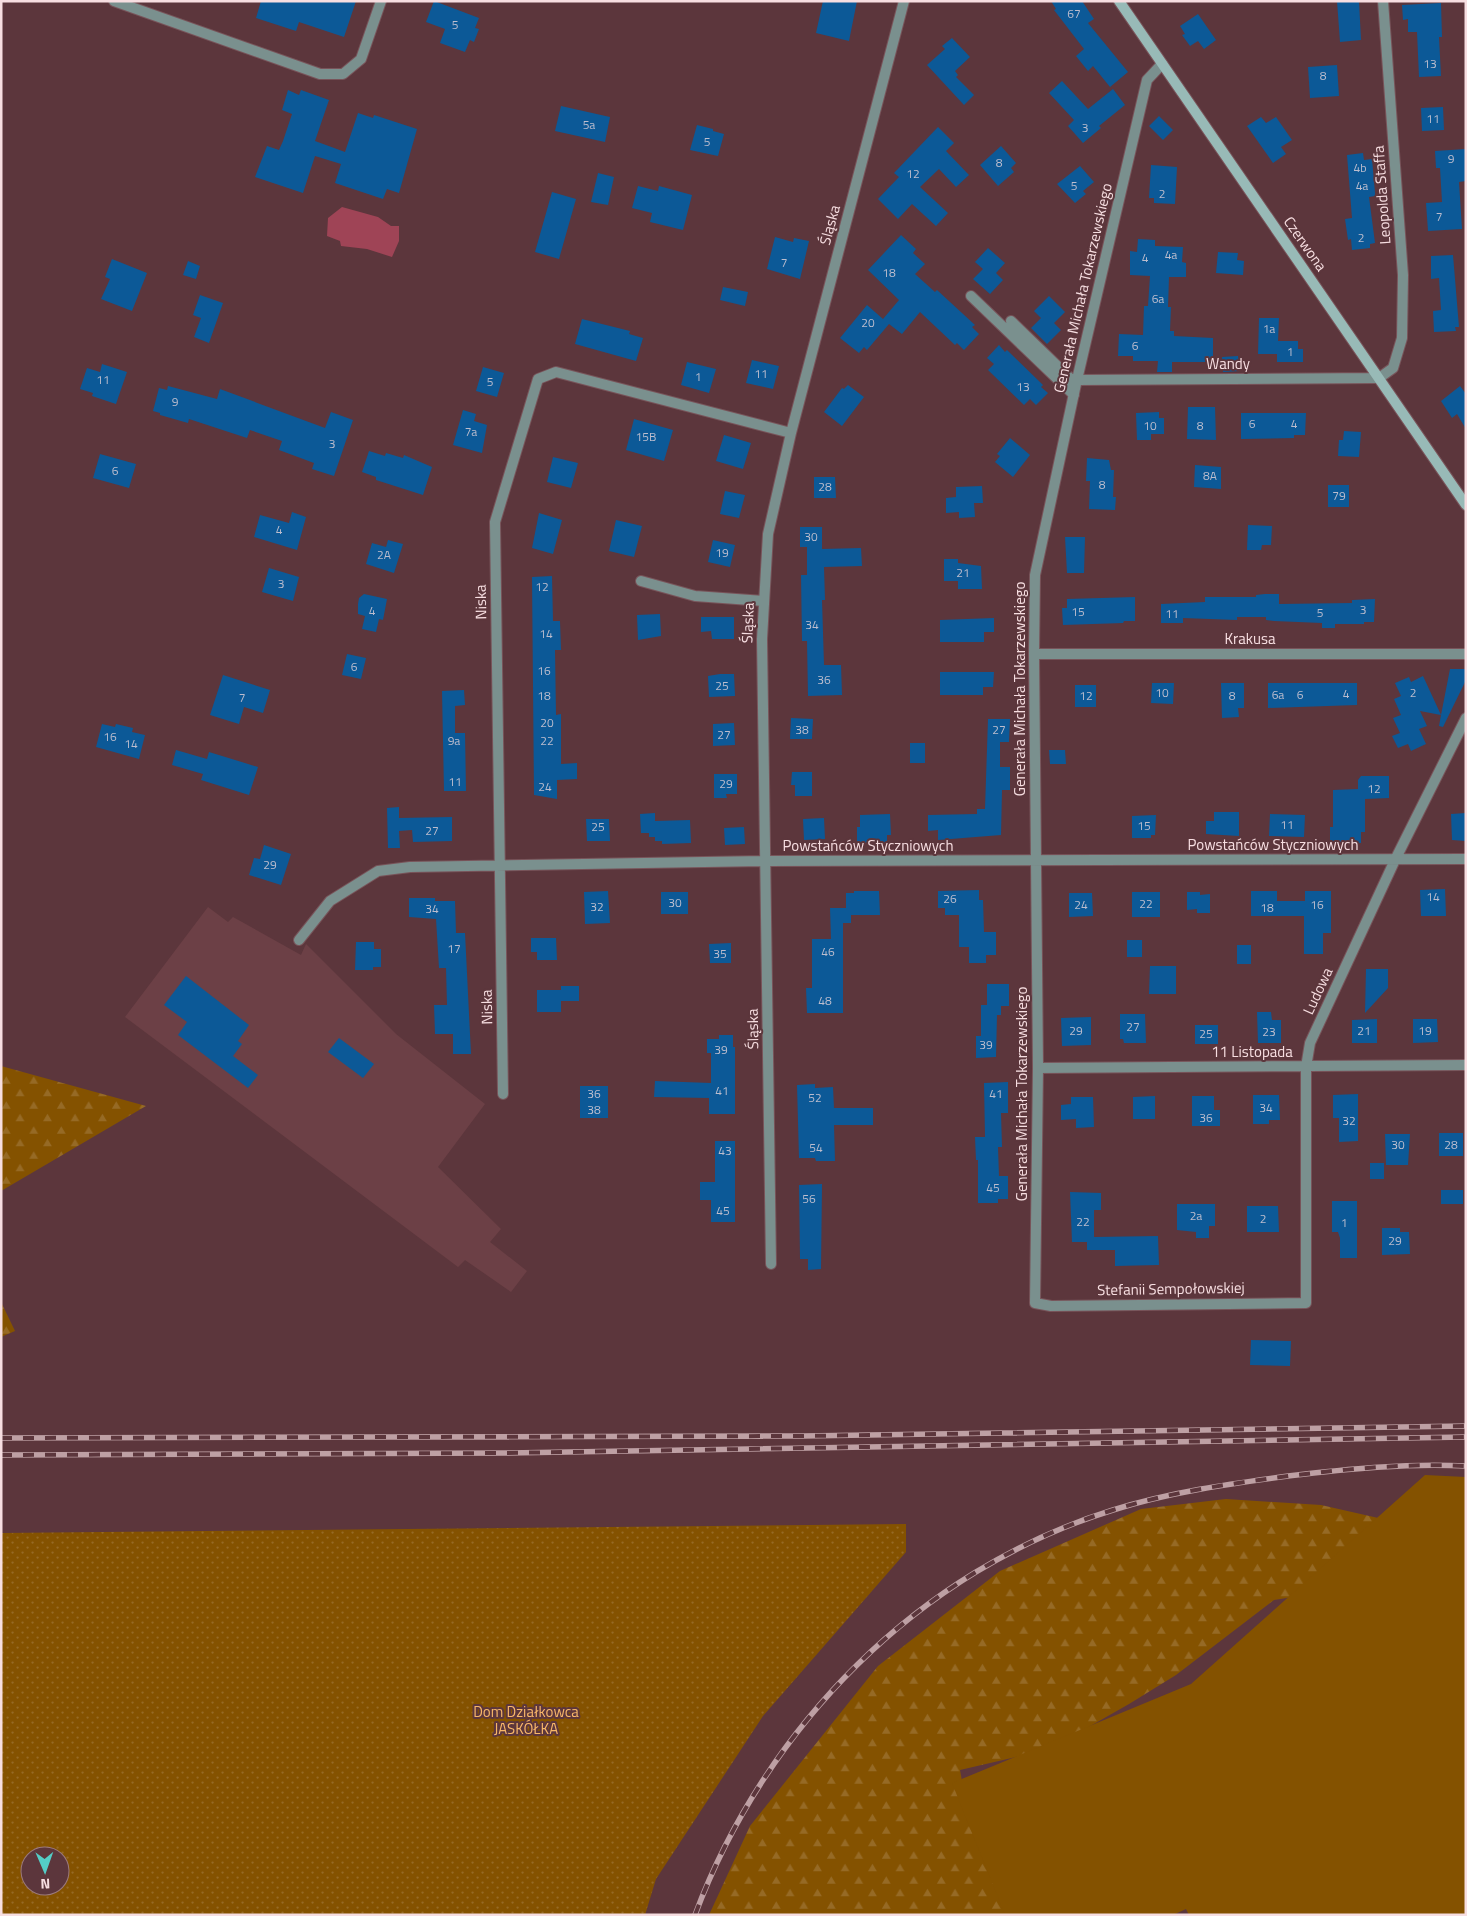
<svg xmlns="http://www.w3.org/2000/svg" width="1467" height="1916" font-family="'Titillium Web',sans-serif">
	<defs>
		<pattern id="grass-dots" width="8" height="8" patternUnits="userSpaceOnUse" patternTransform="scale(1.25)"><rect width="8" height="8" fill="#845200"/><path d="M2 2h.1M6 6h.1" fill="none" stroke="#966a25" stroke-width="1.8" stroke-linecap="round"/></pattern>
		<pattern id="forest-firs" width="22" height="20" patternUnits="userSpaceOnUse" patternTransform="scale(1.25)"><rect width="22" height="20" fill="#845200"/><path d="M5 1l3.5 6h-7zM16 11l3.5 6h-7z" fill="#966a25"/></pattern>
	</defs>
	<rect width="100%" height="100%" fill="#5c363c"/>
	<!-- built -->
	<path fill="#6c4046" d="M208,907L228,922L233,917L301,955L306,944L396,1034L485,1104L438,1167L501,1229L490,1242L527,1271L511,1292L465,1260L458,1267L125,1017Z"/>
	<!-- grass -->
	<path fill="url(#grass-dots)" fill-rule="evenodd" d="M906,1524V1552L763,1716L656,1879L645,1915H1V1533ZM30,1856H60V1886H30Z"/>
	<!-- forest -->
	<path fill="url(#forest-firs)" d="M1,1066L146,1106L1,1191Z
		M1,1302L15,1331L1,1337Z
		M1226,1499L1321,1505L1387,1520L1318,1593L1274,1600L1176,1675L1129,1704L1050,1749L960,1770L969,1819L1009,1915H709L750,1826L878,1666L1000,1571L1141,1509Z"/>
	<!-- park -->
	<path fill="#845200" d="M1425,1475L1466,1477V1915H1189L1186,1909L1173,1915H1005L952,1783L1191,1684Z"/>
	<!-- water -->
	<path fill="#9f4456" d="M342,207L378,217L391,226H399V241L392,257L367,249L341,246L340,241L327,236L328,218Z"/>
	<!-- building -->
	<path fill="#0c5997" d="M261,1H356L344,37L299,22L296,31L256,18Z
		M434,1L479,18L475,28L479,29L474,42L470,40L465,52L440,43L445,29L426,22Z
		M823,1H857L849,41L816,33Z
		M1051,1H1082L1094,19L1088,23L1128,72L1110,87L1093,66L1088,71L1076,56L1084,49L1054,10L1056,9Z
		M1337,1H1359L1361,40L1340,42Z
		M1441,3L1442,37H1439L1441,76L1419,77L1417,32H1408V19L1403,20L1402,5Z
		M1198,14L1216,40L1204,49L1198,41L1190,46L1182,35L1185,34L1180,26Z
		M952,38L970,57L955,71L958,75L956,77L974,95L964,105L927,65L945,49L942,46Z
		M1337,65L1339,96L1310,98L1308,67Z
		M1062,81L1088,109L1113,89L1125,105L1099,126L1101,128L1083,143L1068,126L1074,120L1049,93Z
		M288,90L299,95L301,90L329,100L315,141L345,152L358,113L373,118L374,115L417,129L399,193L387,189L383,199L335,183L341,164L315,156L303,193L255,177L267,146L279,150L283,141L292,114L282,110Z
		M561,106L610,117L605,142L555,131Z
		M1443,107L1444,130L1422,131L1421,108Z
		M1159,116L1173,130L1163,140L1149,126Z
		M1261,117L1266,123L1276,117L1292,140L1281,147L1286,154L1273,163L1247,126Z
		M697,125L713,129V131L724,134L718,156L690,150Z
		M938,127L954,143L946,151L969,175L956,187L939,169L920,187L948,213L936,226L912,204L898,219L878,199L899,177L894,173Z
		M1001,146L1016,163L1011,168L1014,172L998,186L980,165Z
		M1466,149V181L1459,182L1462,229L1428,231L1426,203L1442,202L1440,168H1436L1435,151Z
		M1363,153L1364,160L1372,159L1375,193V196L1369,197L1375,243L1370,244V248L1352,250L1351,239L1348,240L1345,219L1352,218L1347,155Z
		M1151,165L1177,167L1175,204L1154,203V198H1149Z
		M1080,166L1094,182L1083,191L1086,194L1075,203L1057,184Z
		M598,173L614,177L608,205L591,202Z
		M638,186L658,191L659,186L692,195L683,230L650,222L652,213L632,208Z
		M552,192L576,199L559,259L535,252Z
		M901,235L916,249L913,253L925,264L915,274L935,292L937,290L975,325L972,327L979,334L964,350L957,343L955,345L920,312L902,334L889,324L867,350L864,347L859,353L840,338L867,305L883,319L899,300L868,270Z
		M775,237L793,242L794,238L809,241L800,279L767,269Z
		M1138,239L1155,240V246L1183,247L1182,262L1186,263V277H1169L1168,307H1171L1170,331H1174V336L1213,338V362H1172V372H1157L1158,361H1133V356H1118L1119,334L1143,335L1144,306H1148L1150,276L1130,275V251L1137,252Z
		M988,248L1005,263L996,273L1003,280L990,294L973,279L983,269L975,262Z
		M1218,252L1238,253L1237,260L1244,261L1243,275L1216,273Z
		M1453,255L1459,327H1455L1456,331L1434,332L1433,311L1441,310L1439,278L1431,279V256Z
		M112,259L147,273L132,311L101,299L110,279L105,277Z
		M188,261L200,266L196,279L183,275Z
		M723,287L748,292L745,306L720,300Z
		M200,295L223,303L209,343L194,337L201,318L193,315Z
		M1049,296L1065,312L1054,323L1061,330L1047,344L1031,328L1041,318L1034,311Z
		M1259,318H1279L1278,341H1298V349H1303V362H1277V354H1258Z
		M582,319L630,331L629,334L643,338L636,361L575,344Z
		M999,345L1005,352L1007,350L1043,385L1041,387L1048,393L1036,405L1030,399L1024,405L988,370L994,364L987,358Z
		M1238,356L1240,371L1223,372L1222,357Z
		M752,360L779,366L773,389L746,383Z
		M687,362L716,369L709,393L681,385Z
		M102,364L127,372L116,404L92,396L93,393L80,389L87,368L100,372Z
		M483,367L504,373L497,397L476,391Z
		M848,385L864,397L842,426L824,412L842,388L844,389Z
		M168,386L217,399L220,389L325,428L331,412L353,420L334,476L312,469L314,463L279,450L282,441L250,430L247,438L189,419L188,423L160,415V413L153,411L159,388L167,390Z
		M1460,386L1466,394V429L1457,414L1452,418L1441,401Z
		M1188,407H1215L1216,440L1187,439Z
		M463,410L476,414L474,421L487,425L482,453L453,445Z
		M1159,412V418H1164V434H1151V440H1137L1136,413Z
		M1241,413H1306L1305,435H1294V438L1241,439Z
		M634,419L673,430L664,461L626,450Z
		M1344,431L1361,432L1359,457L1338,456L1339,440H1343Z
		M724,435L751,443L743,469L716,461Z
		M1010,438L1030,455L1013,477L995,462L1000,456L997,454Z
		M369,451L385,456L386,453L403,458L404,455L432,467L423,495L376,480V477L362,472Z
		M100,454L136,464L129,488L93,478Z
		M553,457L578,463L571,488L547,482Z
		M1087,458L1109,460L1111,470H1114L1113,497H1116L1115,510L1089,509L1090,481H1086Z
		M1195,465L1221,467V489L1194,487Z
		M814,477H835L836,498H814Z
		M1328,485H1349V507H1328Z
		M982,486L983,503H974L975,517L959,518V512L946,513V498L956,497V487Z
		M725,491L745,495L739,518L720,514Z
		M292,512L306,517L297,550L254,537L260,515L289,523Z
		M539,513L562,520L553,554L532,548Z
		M616,520L642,526L634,557L609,551Z
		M1248,525L1272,526L1271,545H1262L1261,550H1247Z
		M800,527H822V549L861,548L862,566L824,567L825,600H822L824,665H841L842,695L808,696L807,641H802L801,575H807V547H800Z
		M1065,537H1085L1084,573H1067Z
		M388,540L403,544L394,573L366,564L372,543L386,547Z
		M713,540L735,545L730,567L708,562Z
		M944,559H958V563L981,566L982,589H958V581H944Z
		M269,568L299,577L293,601L262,592Z
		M552,576L553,621H560L561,650H555L556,715L561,714V764L577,763V779L557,780V799L534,795L532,577Z
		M364,594L387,599L383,620L379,619L376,632L362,629L365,616L358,614V604L359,598Z
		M1265,594H1279V604L1352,603V600L1375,599L1374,622H1364V624H1335V628H1322V623L1274,621L1266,620V617H1237V620L1183,618V623H1161V604L1205,602V597H1256V595Z
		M1135,597V621H1124L1123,623L1063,625L1062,608H1067V599Z
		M660,614L661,636L638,640L637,615Z
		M701,617H734V639H712L711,631L701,632Z
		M994,618V632H984V642H940V620Z
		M347,654L366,658L361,679L342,675Z
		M1450,669H1466V680L1443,727L1439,726L1441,715L1420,711L1427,726L1419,729L1426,744L1411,751L1408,744L1398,748L1392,736L1400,733L1393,718L1401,715L1394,699L1401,696L1395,683L1409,677L1411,682L1423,676L1441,715Z
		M940,672H994L993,687H983V695H940Z
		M720,674H734L735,696L709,697L708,676Z
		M223,675L270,690L263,713L244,707L239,724L210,715Z
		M1152,683H1174L1173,704L1151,703Z
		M1221,683H1244V708H1238L1239,717L1222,718Z
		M1268,683H1357V705L1268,708Z
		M1075,685H1096V707H1075Z
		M464,690L465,705L455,706V733H465L466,791H444L442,691Z
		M791,718L813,719L812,739H790Z
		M988,719H1010L1009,742H1000V767H1010V790H1002L1001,835L938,840V830L928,831V815L977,814V809H985Z
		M734,723L735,745L713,746V724Z
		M102,724L115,727L116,724L133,728L132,732L145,735L139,759L96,747Z
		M910,743H925V763H910Z
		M176,750L207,759L209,752L258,767L249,795L201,780L203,774L172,765Z
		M1049,750H1065L1066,764H1050Z
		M792,772H812V796H795V785H791Z
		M714,774H737V794H726L727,798H714Z
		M1361,776H1389V798L1365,799V832H1361V843H1330V827H1333V790L1358,789V780Z
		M399,807V818L452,817V841L413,842L412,830L399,831L400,848H388L387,808Z
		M1214,812H1239V836L1206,834V821H1214Z
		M655,813V821L690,820L691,843L662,844V841H655V837H649V833H641L640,814Z
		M1466,813V841L1452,840L1451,814Z
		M890,814L891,835H887V842L857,843V827H860V815Z
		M1270,814L1305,815L1304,837L1269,836Z
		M1156,815L1155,835H1151V838H1132V816Z
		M824,818L825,839L804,840L803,819Z
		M586,819H609L610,841H587Z
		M744,827L745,844L725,845L724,828Z
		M264,845L291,854L281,885L249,875L254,858L260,859Z
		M1445,889L1446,916H1421L1420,890Z
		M979,890V900H983L984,932H996V955H986V963H969V947H959V915H945V908H938V891Z
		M608,891L610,923L585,924L584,892Z
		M854,891H879L880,915H851V923H843V1013H807L806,988H812V939H831L830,908H846V893H854Z
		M1251,891H1277V901H1305V891H1331V933H1323V954H1304V916H1251Z
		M661,892H688V914H661Z
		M1132,892H1160V917H1132Z
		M1187,892H1200V895L1210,894V913H1197V909L1187,910Z
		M1069,893H1092L1093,916L1069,917Z
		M409,898H435V901H455L456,933H465L471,1054H453V1034H435L434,1005H447L446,968H439L436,919L409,917Z
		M531,938H556L557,960H537V952H531Z
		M1127,940H1142V957H1127Z
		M356,942H374V949H381V967H373V970H355Z
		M731,943V963H710L709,944Z
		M1237,945H1251V964H1237Z
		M1150,966H1176V994H1149Z
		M1366,969H1388V988L1365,1013Z
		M186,976L249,1025L238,1041L242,1044L233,1056L258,1075L248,1088L178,1035L187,1022L164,1005Z
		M987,984H1009V1006H1001V1015H997L996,1057L976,1058V1036H981V1005H987Z
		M561,986H579V1001H561V1012H537V990H561Z
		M1257,1012H1271L1272,1020H1281V1043H1258Z
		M1120,1014H1145L1146,1043H1124L1123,1039H1120Z
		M1091,1017V1045L1062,1046L1061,1018Z
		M1377,1019V1043H1352V1020Z
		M1413,1019H1437L1438,1042L1413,1043Z
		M1195,1025H1218V1044H1195Z
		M719,1035H733V1047H735V1114H709V1098L654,1097L655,1081L711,1083V1053H707V1039H719Z
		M339,1038L374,1064L363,1078L328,1052Z
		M1008,1082V1113H1001L1002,1147H998L999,1176H1008V1199H998V1203H978V1160H976L975,1137H985L984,1083Z
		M815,1084V1088L833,1087L834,1108H873V1125H834L835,1161H816L815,1158H799L797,1085Z
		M580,1086H608V1118H580Z
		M1358,1094V1141L1339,1142V1118H1333V1095Z
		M1253,1095H1279L1280,1120H1269V1124H1253Z
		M1155,1096V1119H1133V1097Z
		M1192,1096H1214V1110H1220V1126H1192Z
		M1071,1097H1093L1094,1127L1076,1128V1119L1061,1120V1105L1071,1104Z
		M1439,1133H1463V1156H1439Z
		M1385,1134H1410L1408,1165H1386Z
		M715,1141H735V1222H711V1200H700V1182H715Z
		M1370,1163H1384V1179H1370Z
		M822,1184L821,1269L808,1270V1259H800L799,1185Z
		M1441,1190H1463V1204H1441Z
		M1070,1192L1101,1193V1210H1094V1237L1158,1236L1159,1265L1115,1266V1250H1087V1242H1072Z
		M1332,1201H1357V1258H1340V1238L1338,1232H1332Z
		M1177,1204H1215V1226H1209V1238H1196V1232L1177,1230Z
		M1247,1206H1278L1279,1232H1247Z
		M1382,1228H1400V1232H1409L1410,1254L1382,1255Z
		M1251,1340L1291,1341L1290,1366L1250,1365Z"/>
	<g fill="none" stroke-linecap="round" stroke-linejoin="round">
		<!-- street casing -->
		<g stroke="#78545a" stroke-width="12">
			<path id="street" d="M114,1L320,74H343L361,59L381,1
				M1162,64L1147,80L1076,384L1035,575L1034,654L1038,1068L1035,1303L1051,1306L1306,1303V1067L1310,1043L1395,860L1466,718
				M971,296L1074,395
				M1011,321L1076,384
				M1077,380L1379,378L1393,368L1402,338L1403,275L1383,1
				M641,581L695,596L764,601
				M1034,654H1466
				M299,940L330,901L378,871L410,867L765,861L1466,859
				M1038,1068L1466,1065
				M503,1094L495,522L538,379L556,372L791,433
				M771,1264L762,639L768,534L791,433L904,1"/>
		</g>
		<!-- secondary casing -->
		<g stroke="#78545a" stroke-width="12">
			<path id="secondary" d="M1119,1L1466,505"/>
		</g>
		<!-- street -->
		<use href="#street" stroke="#7a908e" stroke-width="10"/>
		<!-- secondary -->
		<use href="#secondary" stroke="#98bab7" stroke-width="10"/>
		<!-- rail casing -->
		<g stroke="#bea0a4" stroke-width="5.5">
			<path id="rail" d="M1,1438L802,1436L1466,1426
				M1,1455L506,1453L1466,1437
				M695,1915C765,1727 919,1570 1113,1510C1170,1492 1229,1484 1288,1476C1347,1469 1407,1463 1466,1466"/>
		</g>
		<!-- rail -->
		<use href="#rail" stroke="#5c363c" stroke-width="4" stroke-dasharray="11" stroke-linecap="butt"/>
	</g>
	<g text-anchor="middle" stroke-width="4" stroke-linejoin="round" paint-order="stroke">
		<!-- number labels -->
		<g font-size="12" fill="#bcbdce">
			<text x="1074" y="18">67</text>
			<text x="455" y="29">5</text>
			<text x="1430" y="68">13</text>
			<text x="1323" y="80">8</text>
			<text x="1433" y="123">11</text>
			<text x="589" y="129">5a</text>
			<text x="1085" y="132">3</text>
			<text x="707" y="146">5</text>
			<text x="1451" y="163">9</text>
			<text x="999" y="167">8</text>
			<text x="1360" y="172">4b</text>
			<text x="913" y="178">12</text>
			<text x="1074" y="190">5</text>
			<text x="1362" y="190">4a</text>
			<text x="1162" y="198">2</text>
			<text x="1439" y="221">7</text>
			<text x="1361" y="242">2</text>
			<text x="1171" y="259">4a</text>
			<text x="1145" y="262">4</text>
			<text x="784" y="267">7</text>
			<text x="889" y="277">18</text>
			<text x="1158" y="303">6a</text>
			<text x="868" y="327">20</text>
			<text x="1269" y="333">1a</text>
			<text x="1135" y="350">6</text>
			<text x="1290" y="356">1</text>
			<text x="761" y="378">11</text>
			<text x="698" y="381">1</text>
			<text x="103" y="384">11</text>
			<text x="490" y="386">5</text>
			<text x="1023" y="391">13</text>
			<text x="175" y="406">9</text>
			<text x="1252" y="428">6</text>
			<text x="1294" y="428">4</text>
			<text x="1150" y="430">10</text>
			<text x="1200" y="430">8</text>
			<text x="471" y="436">7a</text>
			<text x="646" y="441">15B</text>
			<text x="332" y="448">3</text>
			<text x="115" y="475">6</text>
			<text x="1210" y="480">8A</text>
			<text x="1102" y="489">8</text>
			<text x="825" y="491">28</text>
			<text x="1339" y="500">79</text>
			<text x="279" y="534">4</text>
			<text x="811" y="541">30</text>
			<text x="722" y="557">19</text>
			<text x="384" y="559">2A</text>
			<text x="963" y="577">21</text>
			<text x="281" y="588">3</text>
			<text x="542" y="591">12</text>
			<text x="1363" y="614">3</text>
			<text x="372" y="615">4</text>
			<text x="1078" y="616">15</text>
			<text x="1320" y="617">5</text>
			<text x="1172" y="618">11</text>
			<text x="812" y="629">34</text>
			<text x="546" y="638">14</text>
			<text x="354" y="671">6</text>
			<text x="544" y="675">16</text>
			<text x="824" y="684">36</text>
			<text x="722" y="690">25</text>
			<text x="1162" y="697">10</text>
			<text x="1413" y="697">2</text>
			<text x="1346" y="698">4</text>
			<text x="1278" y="699">6a</text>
			<text x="1300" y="699">6</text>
			<text x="544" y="700">18</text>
			<text x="1086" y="700">12</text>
			<text x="1232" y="700">8</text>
			<text x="242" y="702">7</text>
			<text x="547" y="727">20</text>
			<text x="802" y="734">38</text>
			<text x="999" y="734">27</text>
			<text x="724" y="739">27</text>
			<text x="110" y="741">16</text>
			<text x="454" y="745">9a</text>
			<text x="547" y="745">22</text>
			<text x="131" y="748">14</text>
			<text x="455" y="786">11</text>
			<text x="726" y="788">29</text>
			<text x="545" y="791">24</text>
			<text x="1374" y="793">12</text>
			<text x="1287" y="829">11</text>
			<text x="1144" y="830">15</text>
			<text x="598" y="831">25</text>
			<text x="432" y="835">27</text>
			<text x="270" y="869">29</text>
			<text x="1433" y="901">14</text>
			<text x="950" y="903">26</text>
			<text x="675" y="907">30</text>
			<text x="1146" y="908">22</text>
			<text x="1081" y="909">24</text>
			<text x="1317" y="909">16</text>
			<text x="597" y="911">32</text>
			<text x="1267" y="912">18</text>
			<text x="432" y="913">34</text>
			<text x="454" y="953">17</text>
			<text x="828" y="956">46</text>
			<text x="720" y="958">35</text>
			<text x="825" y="1005">48</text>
			<text x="1133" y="1031">27</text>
			<text x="1076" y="1035">29</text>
			<text x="1364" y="1035">21</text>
			<text x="1425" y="1035">19</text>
			<text x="1269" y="1036">23</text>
			<text x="1206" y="1038">25</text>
			<text x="986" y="1049">39</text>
			<text x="721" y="1054">39</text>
			<text x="722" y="1095">41</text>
			<text x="594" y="1098">36</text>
			<text x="996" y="1098">41</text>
			<text x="815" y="1102">52</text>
			<text x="1266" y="1112">34</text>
			<text x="594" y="1114">38</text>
			<text x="1206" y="1122">36</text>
			<text x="1349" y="1125">32</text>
			<text x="1398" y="1149">30</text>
			<text x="1451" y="1149">28</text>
			<text x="816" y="1152">54</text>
			<text x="725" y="1155">43</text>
			<text x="993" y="1192">45</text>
			<text x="809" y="1203">56</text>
			<text x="723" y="1215">45</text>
			<text x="1196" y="1220">2a</text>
			<text x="1263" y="1223">2</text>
			<text x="1083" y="1226">22</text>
			<text x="1344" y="1227">1</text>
			<text x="1395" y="1245">29</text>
		</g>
		<!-- street labels -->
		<g font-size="15" fill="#f7dee1" stroke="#5c363c">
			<text transform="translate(1382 195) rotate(-94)" y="5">Leopolda Staffa</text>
			<text transform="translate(830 225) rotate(-75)" y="5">Śląska</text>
			<text transform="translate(1305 244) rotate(55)" y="5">Czerwona</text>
			<text transform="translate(1083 288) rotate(-77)" y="5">Generała Michała Tokarzewskiego</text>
			<text x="1228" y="369">Wandy</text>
			<text transform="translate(481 602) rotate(-91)" y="5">Niska</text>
			<text transform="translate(748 623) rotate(-88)" y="5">Śląska</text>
			<text x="1250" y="644">Krakusa</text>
			<text transform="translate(1020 689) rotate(-90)" y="5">Generała Michała Tokarzewskiego</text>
			<text x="1273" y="850">Powstańców Styczniowych</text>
			<text x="868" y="851">Powstańców Styczniowych</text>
			<text transform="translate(1318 991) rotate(-65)" y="5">Ludowa</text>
			<text transform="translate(487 1007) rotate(-91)" y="5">Niska</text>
			<text transform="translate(753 1029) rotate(-91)" y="5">Śląska</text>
			<text x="1252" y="1057">11 Listopada</text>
			<text transform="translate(1022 1094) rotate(-90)" y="5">Generała Michała Tokarzewskiego</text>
			<text transform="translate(1171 1289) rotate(-1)" y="5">Stefanii Sempołowskiej</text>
		</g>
		<!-- park labels -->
		<g font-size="15" fill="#f8b769" stroke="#5c363c">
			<text x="526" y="1717">Dom Działkowca<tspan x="526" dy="17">JASKÓŁKA</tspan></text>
		</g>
	</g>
	<!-- border -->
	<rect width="1467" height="1916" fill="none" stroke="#f7dee1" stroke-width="5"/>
	<!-- north arrow -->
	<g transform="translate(45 1871) rotate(178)"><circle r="24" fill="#5c363c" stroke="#9a797e"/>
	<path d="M0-4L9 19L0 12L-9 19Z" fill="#54cdc7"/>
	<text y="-8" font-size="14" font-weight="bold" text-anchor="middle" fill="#f7dee1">N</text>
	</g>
</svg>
